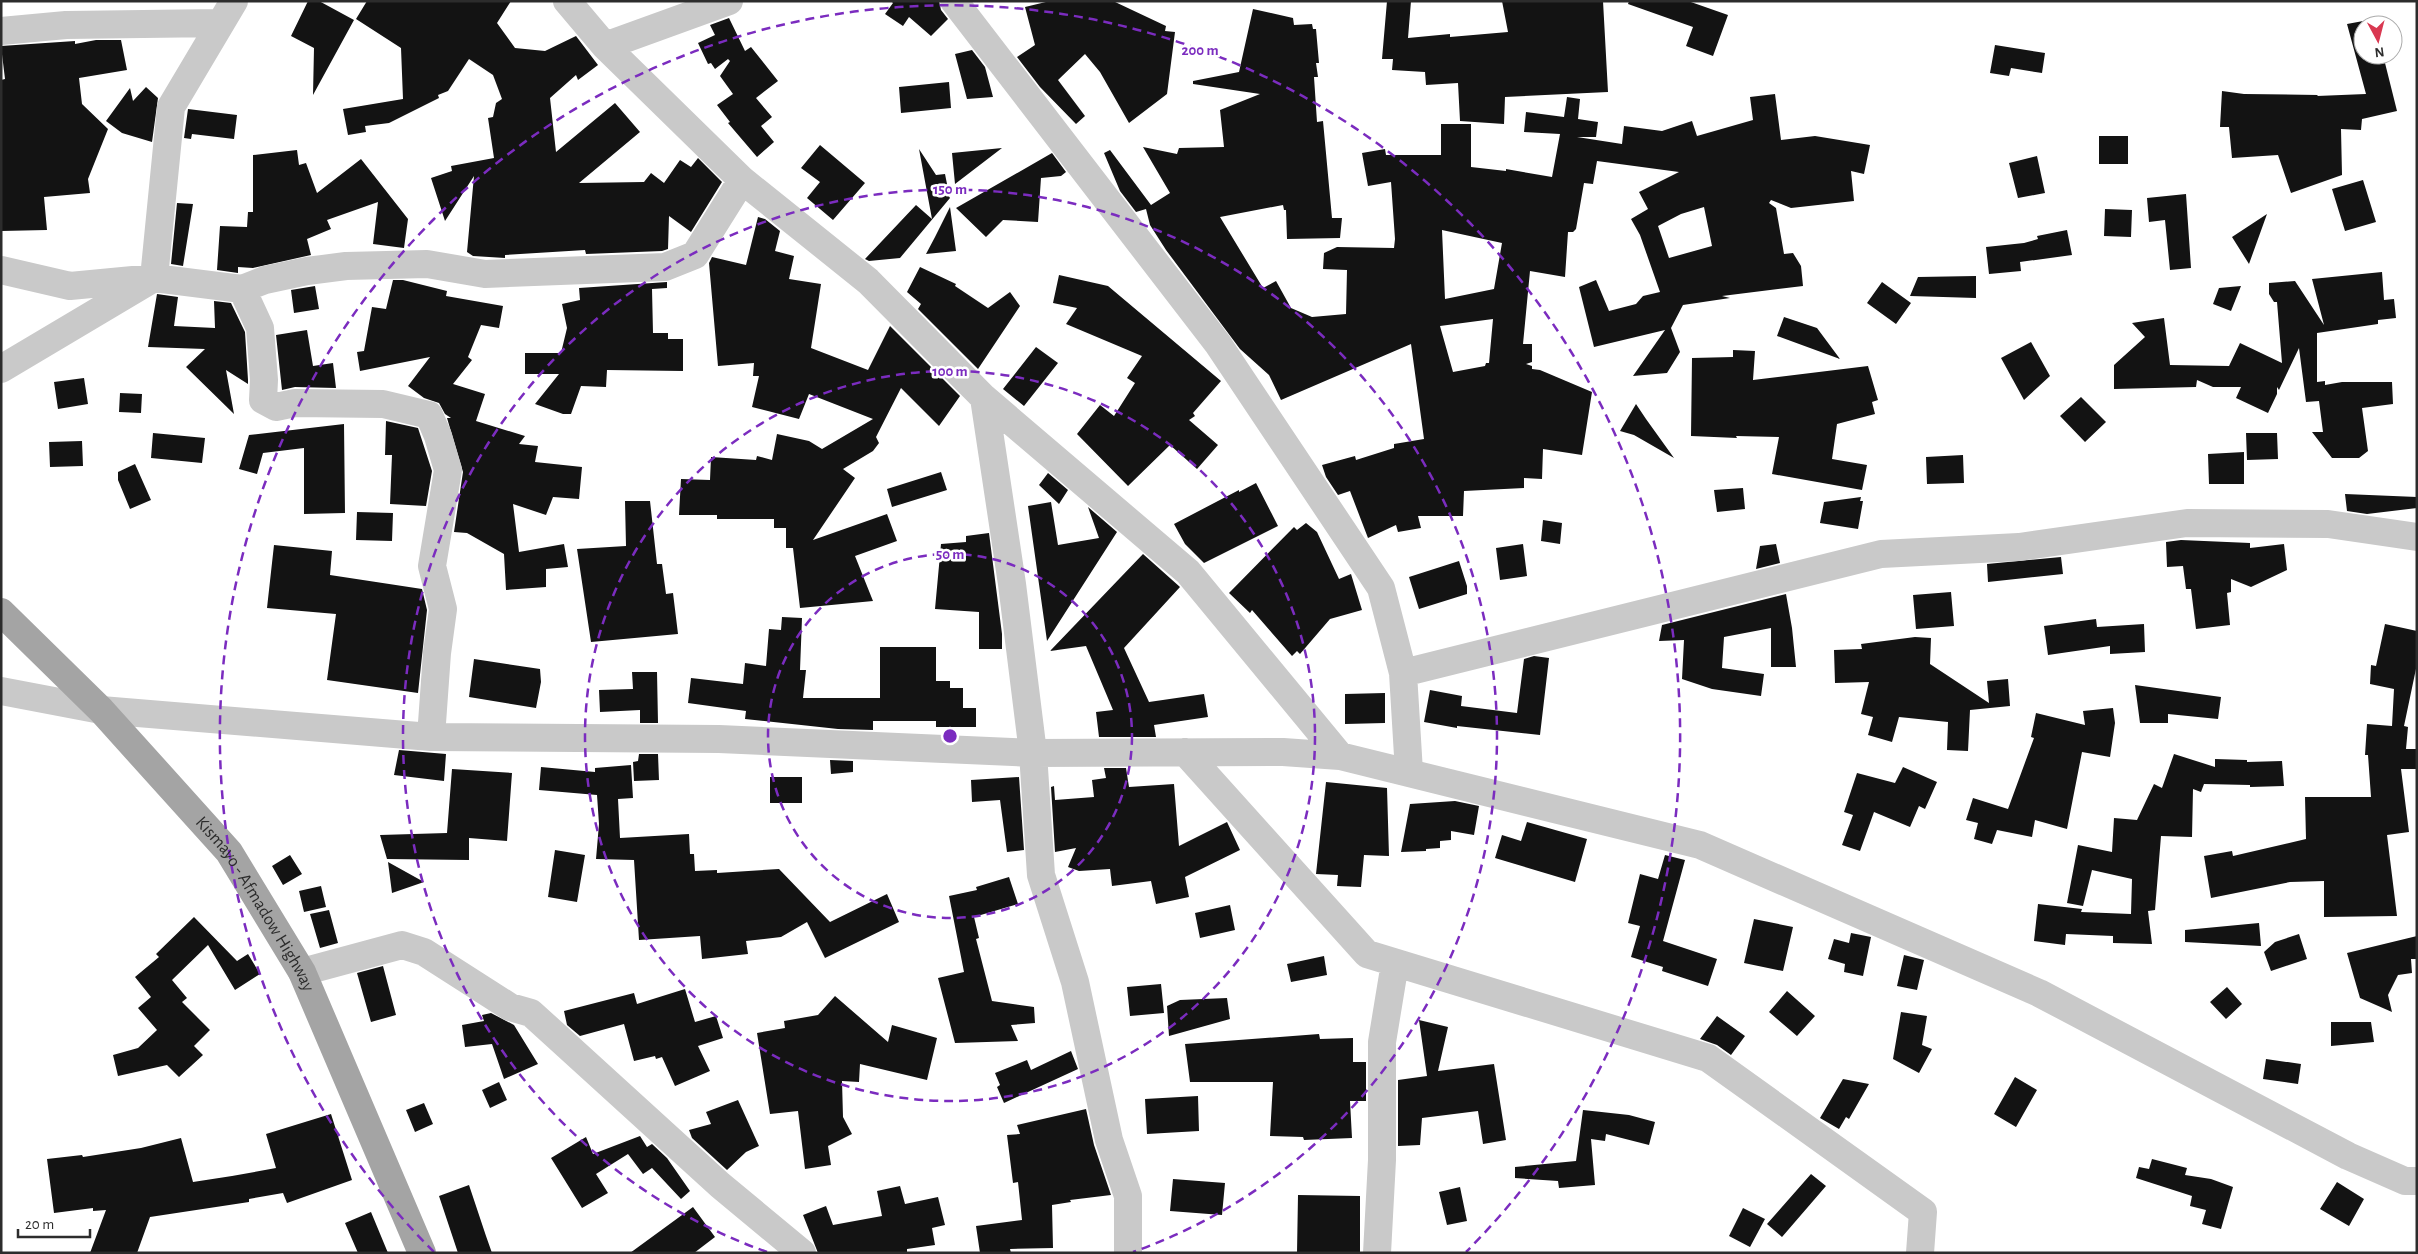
<svg xmlns="http://www.w3.org/2000/svg" width="2418" height="1254" font-family="'Alegreya Sans',sans-serif">
	<rect width="100%" height="100%" fill="#fff"/>
	<!-- building -->
	<path fill="#131313" fill-rule="evenodd" d="M308,1H319L354,20L313,95L314,48L291,36Z
		M367,1H511L497,23L515,48L545,51L576,36L598,65L578,80L576,75L550,98L556,152L615,103L640,132L579,183L644,182L651,173L664,183L680,160L691,167L698,158L722,182L691,232L669,216L668,249L662,251L586,254L585,250L505,255V258L473,256L467,252L474,176L445,221L431,178L452,171L451,166L494,158L488,118L493,117L496,103L502,99L493,75L469,59L448,91L438,95L439,98L389,123L365,126L366,132L348,135L343,109L403,99L401,48L356,19Z
		M891,1H939L941,10L948,19L931,36L909,17L903,26L885,14L893,3Z
		M1050,1H1113L1166,26L1165,31L1175,32L1167,94L1129,123L1100,72L1085,54L1058,80L1085,116L1076,124L1040,87L1017,57L1035,45L1025,7Z
		M1387,1H1411L1408,38L1450,34V37L1508,32L1502,1H1603L1608,92L1505,97L1504,124L1460,121L1458,83L1426,85L1425,72L1392,70L1393,59H1382Z
		M1629,1H1688L1728,15L1713,56L1686,46L1693,27L1628,4Z
		M1253,9L1293,18L1294,25L1312,24L1313,29H1316L1319,63H1316L1318,77H1314L1317,122L1323,121L1332,218H1342L1340,238L1287,239L1286,210H1284L1283,205L1220,217L1263,288L1276,281L1291,308L1312,317L1346,314L1347,270L1323,269L1324,253L1337,247L1394,248L1395,239L1391,182L1368,186L1362,153L1385,149L1386,155H1441V124H1471V167L1506,171V169L1552,177L1560,134L1524,132L1526,112L1564,117L1567,97L1580,99L1578,119L1598,122L1596,137H1577L1622,144L1624,126L1662,131L1692,121L1697,136L1753,120L1750,97L1775,94L1781,140L1815,136L1870,145L1864,174L1851,171L1854,201L1791,208L1771,200L1769,203L1776,208L1784,254L1793,253L1801,266L1803,286L1722,296L1730,298L1683,305L1671,328L1680,352L1667,373L1633,376L1665,330L1594,347L1579,287L1596,280L1609,311L1636,304L1643,296L1660,292L1640,235L1631,219L1648,209L1639,192L1679,172L1597,161L1593,184L1584,183L1576,229L1573,232H1568L1565,277L1530,271L1523,344H1532V362L1526,364L1532,366V369L1540,370L1592,392L1582,455L1543,449L1542,479L1524,478V488L1464,491L1463,516H1418L1421,528L1398,532L1396,525L1368,538L1350,491L1338,495L1326,477L1322,465L1355,456L1356,460L1394,448V444L1424,439L1411,344L1281,400L1269,375L1240,349L1166,250L1150,225L1146,209L1136,212L1120,191L1104,153L1110,150L1151,205L1170,193L1143,147L1177,154L1179,148L1224,147L1220,110L1260,94L1193,84V81L1239,72ZM1704,207L1712,246L1669,258L1658,226L1681,214ZM1442,230L1502,243L1494,289L1445,299ZM1493,319L1489,363H1486L1485,366L1453,372L1440,326Z
		M729,18L745,51L751,47L778,81L756,98L772,117L761,126L774,142L757,157L728,123L730,122L717,105L733,94L720,76L730,61L728,59L715,69L711,63L708,64L698,43L715,35L710,25Z
		M2374,19L2375,25H2363V55H2383L2397,111L2362,119L2361,130L2341,129L2342,175L2291,193L2278,155L2232,158L2229,127H2220L2222,91L2244,94L2318,95L2317,96L2366,94L2347,24Z
		M96,40H121L127,70L79,78L82,104L108,129L88,179L90,193L44,197L47,230L1,231V80L5,79L1,46L75,41V44Z
		M1995,45L2045,53L2042,73L2011,68L2009,76L1990,73Z
		M972,50L985,67L993,97L967,99L955,54Z
		M949,82L951,108L901,113L899,87Z
		M146,87L158,98L152,142L122,133L106,121L130,88L133,101Z
		M188,109L237,115L234,139L192,134L191,139L184,138Z
		M2099,136H2128V164H2099Z
		M820,145L865,183L833,220L807,198L820,182L801,168Z
		M1002,148L955,184L952,153Z
		M919,149L936,175L945,174L948,189L946,191L950,198L900,258L869,261L865,259L916,205L932,219Z
		M297,150L299,165L306,163L317,193L361,159L408,219L404,248L373,244L378,202L327,220L331,229L307,239L311,255L253,268L238,267V273L217,270L220,226L247,227L248,212H253V155Z
		M1052,153L1066,172L1061,176L1041,178L1038,222L1003,220L986,237L956,208Z
		M2037,156L2045,193L2018,198L2009,163Z
		M2363,180L2376,222L2345,231L2332,189Z
		M2186,194L2191,268L2170,270L2165,220L2149,222L2147,198Z
		M177,203L193,204L183,266L171,264Z
		M950,207L956,251L926,254L935,237Z
		M2105,209L2132,210L2131,237L2104,236Z
		M2267,214L2249,264L2232,237Z
		M758,217L765,219L780,231L775,251L794,256L789,279L821,284L811,348L868,370L890,326L960,396L939,426L901,388L876,437L879,443L873,451L843,469L855,478L813,540L887,514L897,541L855,556L873,601L800,608L793,548H786V528H774V519H717V515H679L681,479L710,480L711,457L756,460L757,456L772,460L777,434L809,441L822,449L873,419L809,394L799,419L752,407L759,376H753L754,363L718,366L709,263L712,257L746,265Z
		M2067,230L2072,255L2020,262L2021,271L1989,274L1986,247L2024,243L2038,239L2037,236Z
		M920,267L956,284L955,286L988,308L1010,292L1020,306L978,369L918,309L921,304L907,292Z
		M2382,272L2384,300L2394,299L2396,318L2378,320V324L2317,333V382L2325,381V385L2342,382H2392L2393,404L2362,408L2368,451L2359,458H2332L2312,432H2323L2319,401L2306,402L2299,348L2279,390L2277,387V394L2268,413L2236,398L2241,387H2213L2197,380L2196,387L2114,389V365L2145,337L2132,323L2164,318L2170,365L2229,366L2240,343L2282,363L2277,302H2274L2269,294V283L2295,281L2324,325L2312,279Z
		M1059,275L1108,286L1221,381L1193,413L1195,416L1189,420L1218,445L1197,469L1170,445L1128,486L1077,434L1100,405L1114,416L1135,383L1127,378L1142,356L1066,324L1077,308L1053,303Z
		M1976,276V298L1910,296L1918,277Z
		M393,280H403L447,291L446,296L503,306L499,328L481,325L468,357L472,360L453,384L485,394L476,421L525,436L519,444L538,446L535,462L582,467L579,499L553,497L546,515L513,504L519,552L564,544L568,567L546,569V587L506,590L504,554L467,533L454,532L463,472L447,418H451L445,414L439,403L424,398L408,386L430,357L360,371L357,352L364,351L372,307L386,309Z
		M667,282V288L652,289L653,333H668V339H683V371L607,370L606,387L581,386L571,414H563L535,404L559,374H525V353H561L567,328L562,304L580,300L579,288Z
		M1882,282L1911,303L1896,324L1867,303Z
		M315,286L319,309L294,313L291,290Z
		M2241,286L2231,311L2213,304L2219,288Z
		M157,294L178,297L174,326L215,328L214,301L231,303L245,332L248,380V384L226,370L234,414L186,367L205,349L148,347Z
		M1784,317L1817,328L1840,359L1777,336Z
		M307,330L313,366L333,363L336,388L295,387L282,390L276,335Z
		M2031,342L2050,376L2024,400L2001,358Z
		M1036,347L1058,363L1024,406L1003,389Z
		M1733,350L1755,351L1753,380L1868,366L1878,400L1872,402L1875,414L1837,424L1832,459L1867,465L1862,490L1772,474L1779,437L1736,436L1737,438L1691,436L1692,358L1733,357Z
		M84,378L88,404L58,409L54,382Z
		M120,393L142,394L141,413L119,412Z
		M2081,397L2106,422L2085,442L2060,416Z
		M1636,404L1646,419L1674,458L1634,435L1620,431Z
		M386,421L418,428L432,471L426,506L390,504L392,455H385Z
		M344,424L345,513L304,514V448L263,453L257,474L239,469L249,435Z
		M153,433L205,438L202,463L151,458Z
		M2246,433H2277L2278,459L2247,460Z
		M82,441L83,466L50,467L49,442Z
		M2244,452V484H2209L2208,454Z
		M1963,455L1964,483L1927,484L1926,457Z
		M135,464L151,500L130,509L118,480V472Z
		M941,472L947,490L892,507L887,489Z
		M1048,473L1068,490L1059,504L1039,485Z
		M1256,483L1278,526L1204,563L1185,544L1174,524L1239,490V492Z
		M1743,488L1745,509L1717,512L1714,490Z
		M2345,494L2417,497V508L2367,514L2347,511Z
		M1861,497L1860,501H1863L1858,529L1820,523L1824,502Z
		M625,501H650L657,564H662L666,594L673,593L678,634L591,642L577,549L626,546Z
		M1051,502L1058,545L1099,538L1088,507L1117,532L1047,641L1028,506Z
		M357,512L393,513L392,541L356,540Z
		M1543,520L1562,523L1560,544L1541,541Z
		M1306,523L1317,532L1339,579L1351,574L1362,610L1330,619L1300,654L1297,651L1292,656L1252,610L1250,613L1229,593L1294,527L1297,530Z
		M989,533L1002,634V649H979V612L935,609L941,544L966,542V536Z
		M2181,540L2250,543V548L2284,544L2287,570L2251,587L2231,579V592L2227,593L2230,625L2196,629L2191,589H2186L2183,566L2167,567L2166,542Z
		M1523,544L1527,576L1500,580L1496,548Z
		M1776,544L1780,563L1756,569L1760,546Z
		M274,545L332,551L330,575L422,589L427,610L418,693L327,680L336,614L267,608Z
		M1143,554L1180,587L1124,648L1149,702L1204,694L1208,717L1154,725L1156,737H1099L1096,712L1113,710L1086,646L1050,651Z
		M2061,557L2063,574L1988,582L1987,564Z
		M1459,561L1467,586V594L1419,609L1409,577Z
		M1951,592L1954,626L1916,629L1913,595Z
		M1786,594L1792,628L1796,667H1771V628L1724,637L1722,668L1764,674L1761,696L1712,689L1682,679L1684,640L1659,641L1662,625Z
		M782,617L802,618L800,670H806L803,698H880V647H936V681H950V688H963V708H976V727H936V721H873V730L838,729L745,719L746,711L688,703L691,678L743,684L745,663L766,666L769,629L781,630Z
		M2096,619L2097,627L2144,624L2145,652L2110,654V646L2048,655L2044,626Z
		M2385,624L2417,631V664L2404,726L2408,727L2406,749H2417V769H2401L2409,832L2387,835L2397,916L2324,917V881L2290,882L2211,898L2204,856L2232,851L2233,856L2306,839L2305,797H2371L2368,755H2365L2367,724L2392,726L2394,689L2370,684L2371,665L2376,666Z
		M1915,637L1931,638L1930,664L1989,703L1987,681L2008,679L2010,706L1970,710L1968,751L1947,750L1948,722L1899,717L1892,742L1868,735L1873,717L1861,714L1869,682L1835,683L1834,650L1862,649L1861,644Z
		M1534,656L1549,658L1540,735L1457,726V728L1424,722L1430,690L1462,696L1461,706L1517,713L1524,659Z
		M474,659L540,669L541,682L536,708L469,697Z
		M632,672H657L658,723H640V710L600,712L599,690L633,689Z
		M2135,685L2221,697L2218,719L2168,714V723H2140Z
		M1385,693V723L1345,724V694Z
		M2113,708L2115,723L2110,757L2082,752L2067,829L2035,820L2032,837L1997,830L1992,844L1974,839L1978,823L1966,820L1973,798L2008,809L2034,738L2031,737L2036,713L2085,725L2083,711Z
		M399,750L446,754L444,781L394,775Z
		M639,754H658L659,780L634,781L633,762L638,761Z
		M2174,754L2215,767V759L2247,760V762L2282,761L2284,786L2250,787V785L2204,784L2201,792L2193,789L2192,837L2161,836L2155,910L2148,911L2152,944L2113,943V936L2066,934L2065,945L2034,941L2038,904L2082,909L2081,912L2131,914L2132,879L2092,870L2083,906L2067,903L2078,845L2112,852L2114,818L2137,820L2154,784L2162,788Z
		M830,760L853,761V772L831,774Z
		M631,765L633,798L618,799L620,838L689,834L690,854H694L695,871L717,870V873L779,869L830,922L887,894L899,922L825,958L807,922L781,937L746,941L748,954L702,959L700,936L639,940L634,860L596,859L599,824L597,795L539,790L541,767L595,772V768Z
		M1903,767L1937,782L1925,809L1919,806L1910,827L1874,812L1860,851L1842,845L1853,815L1844,812L1857,773L1895,783Z
		M1104,768H1126L1129,787L1174,784L1179,846L1227,822L1240,850L1185,877L1189,897L1156,904L1151,881L1112,886L1110,869L1079,871L1068,867L1076,848L1055,852L1051,787L1054,786L1055,800L1094,797L1092,780L1106,778Z
		M452,769L512,773L507,841L469,838V860L387,859L380,835L447,833Z
		M770,777H802V803H770Z
		M1019,777L1024,850L1007,852L1000,800L972,802L971,780Z
		M1326,782L1387,788L1389,856L1364,855L1361,887L1337,886L1338,875L1316,874Z
		M1455,801L1479,806L1474,835L1451,831V840L1440,841V848L1426,849V851L1401,852L1410,804Z
		M1527,822L1587,839L1575,882L1495,858L1502,835L1521,841Z
		M555,850L585,855L577,902L548,897Z
		M290,855L302,874L283,885L272,866Z
		M1665,855L1685,860L1663,941L1717,959L1708,986L1662,971L1663,967L1631,957L1640,926L1628,923L1640,874L1658,879Z
		M388,862L424,882L392,893Z
		M1009,877L1018,904L974,917L979,938L976,939L992,1001L1034,1007L1035,1023L1011,1025L1018,1041L955,1043L938,978L964,972L949,896L977,890L976,887Z
		M321,886L326,907L304,912L299,891Z
		M1230,905L1235,930L1200,938L1195,913Z
		M329,910L338,943L320,948L310,914Z
		M194,917L237,961L248,954L260,974L235,990L208,945L172,980L187,998L182,1002L210,1030L194,1046L203,1055L179,1077L167,1065L118,1076L113,1055L138,1048L157,1030L138,1008L151,997L135,977L159,957L156,954Z
		M1754,919L1793,927L1783,971L1744,963Z
		M2259,923L2261,946L2185,942V930Z
		M1851,933L1871,937L1863,976L1844,972L1845,964L1828,959L1834,939L1849,943Z
		M2299,934L2307,959L2271,971L2264,952L2275,942Z
		M2417,936V959H2411L2412,973L2398,975L2388,995L2392,1012L2360,998L2347,953Z
		M1904,955L1924,960L1917,990L1897,986Z
		M1324,956L1327,975L1291,982L1287,964Z
		M383,966L396,1015L371,1022L357,973Z
		M1161,984L1164,1013L1130,1016L1127,987Z
		M2227,987L2242,1004L2226,1019L2210,1002Z
		M685,989L695,1022L716,1016L723,1038L698,1046L710,1071L675,1086L662,1057L656,1059L655,1056L634,1061L624,1024L580,1036L567,1025L564,1011L634,993L637,1004Z
		M1787,991L1815,1016L1797,1036L1769,1012Z
		M835,996L888,1042L892,1025L937,1038L927,1080L860,1064L859,1082L842,1081L843,1117L852,1134L828,1146L831,1165L805,1169L798,1111L770,1114L757,1033L785,1028L784,1021L818,1015Z
		M1227,998L1230,1019L1169,1036L1167,1006L1180,1000Z
		M1901,1012L1927,1016L1922,1045L1932,1049L1919,1073L1893,1059Z
		M491,1013L514,1025L538,1064L504,1079L492,1044L465,1047L462,1025L484,1021L482,1015Z
		M1717,1016L1745,1036L1731,1055L1717,1045L1700,1039Z
		M1419,1020L1448,1027L1438,1071L1494,1064L1506,1140L1483,1144L1478,1111L1422,1118L1420,1145L1398,1146V1080L1427,1076Z
		M2331,1022H2371L2374,1042L2331,1046Z
		M1319,1034L1320,1039L1353,1038V1062H1366V1101H1350L1352,1138L1304,1140L1303,1137L1270,1136L1273,1082H1190L1185,1044Z
		M1071,1051L1078,1069L1004,1103L997,1087L1000,1085L995,1073L1027,1060L1031,1070Z
		M2266,1059L2301,1064L2298,1084L2263,1079Z
		M2015,1077L2037,1090L2016,1127L1994,1114Z
		M1843,1079L1869,1084L1849,1119L1846,1117L1839,1129L1820,1118Z
		M499,1082L507,1100L490,1108L482,1090Z
		M1198,1096L1199,1131L1147,1134L1145,1099Z
		M738,1100L759,1146L746,1152L727,1170L692,1138L689,1130L711,1124L706,1112Z
		M424,1103L433,1124L415,1132L406,1110Z
		M1086,1109L1094,1145L1111,1195L1070,1200L1071,1202L1052,1205L1053,1248L1010,1249L1011,1253H980L976,1226L1022,1220L1018,1182L1013,1183L1007,1135L1020,1134L1017,1125Z
		M1583,1110L1629,1115L1655,1122L1649,1145L1606,1134L1605,1141L1591,1139L1595,1185L1559,1188L1558,1181L1515,1178V1167L1576,1161Z
		M331,1114L352,1180L287,1203L283,1193L249,1199V1202L150,1217L137,1253H90L106,1210L93,1211V1208L54,1213L47,1159L82,1155L83,1157L141,1148L181,1138L193,1182L232,1176L276,1168L266,1134Z
		M640,1136L647,1147L652,1144L667,1158L690,1191L681,1199L652,1168L643,1174L628,1154L596,1174L608,1193L582,1208L551,1158L586,1137L593,1154Z
		M2152,1159L2187,1168L2185,1175L2211,1179L2233,1187L2221,1229L2202,1224L2206,1210L2190,1206L2192,1196L2136,1178L2139,1167L2149,1169Z
		M1811,1174L1826,1186L1782,1237L1767,1224Z
		M1173,1179L1225,1183L1222,1215L1170,1211Z
		M2337,1182L2364,1199L2349,1226L2320,1209Z
		M469,1185L486,1236L492,1253H458L439,1196Z
		M900,1186L905,1204L938,1197L945,1225L932,1228L935,1245L907,1249V1253H818L803,1215L826,1206L833,1225L882,1216L877,1191Z
		M1460,1187L1467,1221L1447,1225L1439,1192Z
		M1298,1195L1360,1196V1253H1297Z
		M693,1207L715,1237L694,1253H630Z
		M1743,1208L1765,1219L1750,1247L1729,1236Z
		M371,1212L388,1253H358L345,1223Z"/>
	<g fill="none" stroke-linecap="round" stroke-linejoin="round">
		<!-- minor -->
		<path stroke="#c9c9c9" stroke-width="28" d="M567,1L605,46L742,180L868,281L984,398L1188,572L1340,756
			M954,1L1218,344L1381,588L1403,673L1409,772
			M1,31L66,25L220,23
			M605,46L729,1
			M1,270L70,286L154,278L242,289L265,280L307,271L346,266L427,264L485,274L665,267L695,255L742,180
			M242,289L260,328L264,380L263,400L276,407L295,403L383,404L429,415L438,436L448,470L432,566L443,609L437,653L431,737
			M1,369L154,278L171,107L234,1
			M984,398L1012,584L1033,753L1041,875L1075,982L1109,1140L1128,1196V1253
			M1403,673L1881,554L2019,547L2187,523L2328,524L2417,537
			M1,691L101,710L431,737L719,739L1033,753L1283,752L1340,756L1700,845L2039,993L2348,1156L2405,1181H2417
			M1185,752L1367,954L1708,1058L1923,1212L1920,1253
			M302,972L402,945L424,952L510,1007L531,1013L720,1185L802,1253
			M1377,1253L1382,1160V1042L1395,963"/>
		<!-- major -->
		<path stroke="#a4a4a4" stroke-width="28" id="s1" d="M1,612L101,710L229,852L302,972L422,1253"/>
	</g>
	<!-- distance rings -->
	<g fill="none" stroke="#7b2cbf" stroke-width="2.5" stroke-dasharray="9 6">
		<circle cx="950" cy="736" r="182"/>
		<circle cx="950" cy="736" r="365"/>
		<path d="M767 1252A547 547 0 1 1 1133 1252"/>
		<path d="M434 1252A730 730 0 1 1 1466 1252"/>
	</g>
	<g text-anchor="middle" stroke-width="5" stroke-linejoin="round" paint-order="stroke">
		<!-- street labels -->
		<g font-size="18" fill="#2c2c2c" stroke="#fff">
			<text dy="6" stroke="none"><textPath href="#s1" startOffset="389">Kismayo - Afmadow Highway</textPath></text>
		</g>
	</g>
	<circle cx="950" cy="736" r="8" fill="#7b2cbf" stroke="#fff" stroke-width="2.5"/>
	<g font-size="15" text-anchor="middle" font-weight="bold" fill="#7b2cbf" stroke="#fff" stroke-width="5" stroke-linejoin="round" paint-order="stroke">
		<text x="1200" y="55">200 m</text>
		<text x="950" y="194">150 m</text>
		<text x="950" y="376">100 m</text>
		<text x="950" y="559">50 m</text>
	</g>
	<!-- border -->
	<rect width="2418" height="1254" fill="none" stroke="#2c2c2c" stroke-width="5"/>
	<!-- north arrow -->
	<g transform="translate(2378 40) rotate(173)"><circle r="24" fill="#ffffff" stroke="#ababab"/>
	<path d="M0-4L9 19L0 12L-9 19Z" fill="#d93851"/>
	<text y="-8" font-size="14" font-weight="bold" text-anchor="middle" fill="#2c2c2c">N</text>
	</g>
	<!-- scale -->
	<path d="M18 1229v8h72v-8" fill="none" stroke="#2c2c2c" stroke-width="2.5"/>
	<text x="25" y="1229" font-size="15" fill="#2c2c2c" stroke="#ffffff" stroke-width="4" paint-order="stroke">20 m</text>
</svg>
